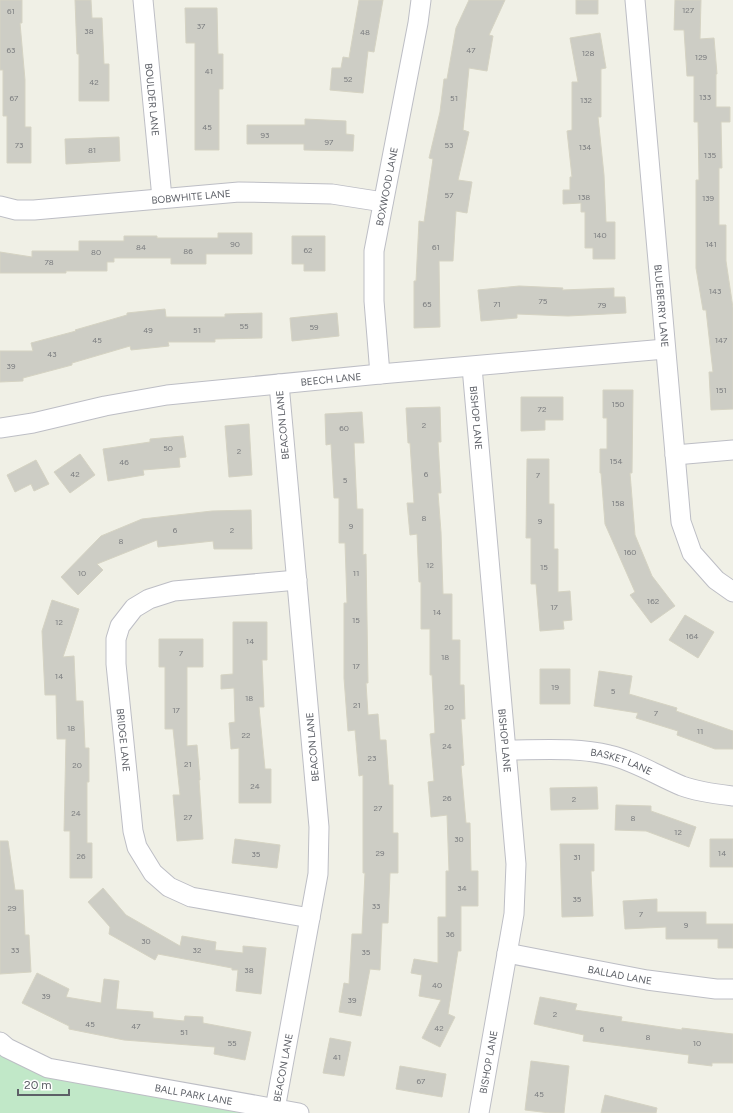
<svg xmlns="http://www.w3.org/2000/svg" width="733" height="1113" font-family="Figtree,sans-serif">
	<rect width="100%" height="100%" fill="#f0f0e6"/>
	<!-- green -->
	<path fill="#c1e8c8" d="M0,1046L42,1072L274,1113H0Z"/>
	<!-- building -->
	<path fill="#cdcdc5" stroke="#d5d3c3" d="M0,0H22V23H20L25,80V127H31V163H7V116H3V70H0Z
		M75,0H91L92,18H102L104,64H109V101H79V54H77Z
		M359,0H383L374,52L368,51L363,93L330,90L332,68H341L343,57L349,58Z
		M469,0H505L489,35L493,36L487,71L469,68L463,130L469,132L458,180L472,182L467,213L456,211L453,261H439L440,327L414,328V281H416L419,221L424,222L433,159L429,158L440,112L444,79H447L456,28Z
		M576,0H598V14H576Z
		M675,0H701L700,39L714,38L717,74H716V107H730V122H721L722,168H719V225H726V261L733,308V409L711,410L709,372H713L706,310H703L696,268V180H699L698,122H694V76H687L684,30H674Z
		M185,8H217L218,54H223V89H219V150H195V43H186Z
		M600,33L606,68L601,69V117H598L604,175L606,222H615V259H593V248H585V212H581V203L563,204V190H570V177H572L567,131L572,130V82H578L570,38Z
		M305,119L346,121V134L354,135L353,151L304,150V144H247V125H305Z
		M119,137L120,161L66,164L65,139Z
		M218,233H252V254H206V264H171V258H114V262H107V271H66V273H0V252L32,257V251H79V241H124V236H157V238H218Z
		M292,236H325V271H304V264H292Z
		M519,286L563,288L562,290L614,288V297H625L626,313L568,316L517,314V318L481,321L478,290Z
		M165,309L166,317H225V314L262,313V338L215,339V342H168L169,346L131,350L130,346L72,363V365L23,378V381L0,382V351H33L31,343L76,331L75,330L127,315V313Z
		M337,313L339,336L292,341L290,318Z
		M603,390H633L632,473H630L635,535L652,576L675,606L651,623L630,595L635,592L605,524L601,473H600V449H607V418H603Z
		M521,397H563V420H545V430L521,431Z
		M440,407L441,442H438L441,493H438L441,532L443,594H452V640H460V685H464L465,719H461L464,765L461,766L466,823H470L471,871H478V906H461V951H458L448,1014L455,1017L440,1047L422,1038L441,1000L419,996L422,975L411,973L414,959L438,963V917H446V871H449L447,815L431,817L428,782L434,781L430,734L435,733L432,675H430V629H421V582H419L417,534L410,535L407,503H414L410,443H408L406,408Z
		M362,412L364,443H354L357,509H363V555L366,554L368,683H366L368,715L378,714L380,740H386L389,785H393V833H398V873H390L388,923H382L380,970L370,969L361,1016L339,1012L344,983L349,984L352,934H362L365,873H363V775L359,776L355,730L348,731L344,678V603H347L345,543H339V498H334L331,444L326,445L325,414Z
		M249,424L252,475L229,477L225,426Z
		M183,436L186,457L179,458L180,467L143,470L144,475L108,481L103,449L150,442V439Z
		M80,454L95,475L70,493L54,472Z
		M527,459H549V504H554V549H558V592L570,591L572,620L563,621L564,629L540,631L536,584H531V538H526Z
		M36,460L49,484L34,491L31,484L15,492L7,475Z
		M251,510L252,549H214L213,541L158,547L157,540L97,564L103,570L78,595L61,577L101,536L142,519L212,511Z
		M52,600L79,609L63,657L74,656L76,701H83L85,748H89V782H87V843H92V878H70V831H64L66,739H57L56,695H45L42,631Z
		M685,615L714,632L698,658L669,640Z
		M233,622H267V660H262L264,707H259L265,769H271V803H239V748L231,749L229,723L235,722L234,688L221,689V675L233,674Z
		M159,639H203V667H187V746L197,745L200,780H199L203,839L177,841L173,795H180L173,729H165V667H159Z
		M540,669H570V704H540Z
		M599,671L632,676L629,694L677,708L676,711L733,731V749H715L677,735L678,731L636,718L638,713L594,706Z
		M597,787L598,809L551,810L550,788Z
		M616,805L651,806V811L696,827L689,847L646,831L615,830Z
		M235,839L280,845L277,868L232,863Z
		M710,839H733V867H710Z
		M0,841H8L15,890H23L25,935H29L31,972L0,974Z
		M560,844H594V871H591L593,916L562,917Z
		M103,888L126,915L180,946L182,936L216,942L215,950L243,953V946L266,948L261,994L236,991L238,970H232V968L158,954L155,960L109,934L110,927L88,902Z
		M657,899V912H706V924H733V948H718V939H666V927L625,929L623,901Z
		M37,973L69,989L66,997L101,1003L104,979L119,981L116,1009L153,1012V1018L184,1021L185,1016L203,1017V1023L251,1032L245,1060L214,1054L215,1047L124,1040L69,1029V1026L22,1003Z
		M540,997L577,1004L575,1010L622,1017L621,1021L682,1030V1028L733,1034V1063H712V1066L688,1063L689,1055L583,1041L584,1035L534,1024Z
		M330,1038L351,1042L344,1076L323,1073Z
		M531,1061L569,1066L564,1113H550L525,1110Z
		M400,1066L446,1074L442,1097L396,1089Z
		M605,1095L657,1108L656,1113H601Z"/>
	<g fill="none" stroke-linecap="round" stroke-linejoin="round">
		<!-- street casing -->
		<g stroke="#bdbec5" stroke-width="21">
			<g id="street">
				<path id="s1" d="M143,0L162,198"/>
				<path id="s2" d="M635,0L681,522L692,553L716,580L733,592"/>
				<path id="s3" d="M0,206L16,210H34L239,192L332,194L383,202"/>
				<path id="s4" d="M472,367L516,864L514,914L479,1113"/>
				<path id="s5" d="M380,374L374,301V251L418,23L421,0"/>
				<path id="s6" d="M0,428L33,423L105,406L167,395L380,374L665,349"/>
				<path d="M675,455L733,450"/>
				<path id="s7" d="M297,580L174,591L149,599L134,608L120,626L116,639V664L133,831L137,847L153,873L169,887L191,897L310,918"/>
				<path id="s8" d="M506,750C538,750 578,747 609,755C635,761 658,776 682,786C698,792 716,794 733,796"/>
				<path id="s9" d="M507,953L647,980L716,989H733"/>
				<path id="s10" d="M0,1042L7,1048L48,1068L299,1113"/>
				<path id="s11" d="M275,1109L318,874L319,827L279,384"/>
			</g>
		</g>
		<!-- street -->
		<use href="#street" stroke="#fff" stroke-width="19"/>
	</g>
	<g text-anchor="middle" stroke-width="3.5" stroke-linejoin="round" paint-order="stroke">
		<!-- number labels -->
		<g font-size="8" fill="#797b7e">
			<text x="688" y="13">127</text>
			<text x="11" y="14">61</text>
			<text x="201" y="29">37</text>
			<text x="89" y="34">38</text>
			<text x="365" y="35">48</text>
			<text x="11" y="53">63</text>
			<text x="471" y="53">47</text>
			<text x="588" y="56">128</text>
			<text x="701" y="60">129</text>
			<text x="209" y="74">41</text>
			<text x="348" y="82">52</text>
			<text x="94" y="85">42</text>
			<text x="705" y="100">133</text>
			<text x="14" y="101">67</text>
			<text x="454" y="101">51</text>
			<text x="586" y="103">132</text>
			<text x="207" y="130">45</text>
			<text x="265" y="138">93</text>
			<text x="329" y="145">97</text>
			<text x="19" y="148">73</text>
			<text x="449" y="148">53</text>
			<text x="585" y="150">134</text>
			<text x="92" y="153">81</text>
			<text x="710" y="158">135</text>
			<text x="449" y="198">57</text>
			<text x="584" y="200">138</text>
			<text x="708" y="201">139</text>
			<text x="600" y="238">140</text>
			<text x="235" y="247">90</text>
			<text x="711" y="247">141</text>
			<text x="141" y="250">84</text>
			<text x="436" y="250">61</text>
			<text x="308" y="253">62</text>
			<text x="188" y="254">86</text>
			<text x="96" y="255">80</text>
			<text x="49" y="265">78</text>
			<text x="715" y="294">143</text>
			<text x="543" y="304">75</text>
			<text x="427" y="307">65</text>
			<text x="497" y="307">71</text>
			<text x="602" y="308">79</text>
			<text x="244" y="329">55</text>
			<text x="314" y="330">59</text>
			<text x="148" y="333">49</text>
			<text x="197" y="333">51</text>
			<text x="97" y="343">45</text>
			<text x="721" y="343">147</text>
			<text x="52" y="357">43</text>
			<text x="11" y="369">39</text>
			<text x="721" y="393">151</text>
			<text x="618" y="407">150</text>
			<text x="542" y="412">72</text>
			<text x="424" y="428">2</text>
			<text x="344" y="431">60</text>
			<text x="168" y="451">50</text>
			<text x="239" y="454">2</text>
			<text x="616" y="464">154</text>
			<text x="124" y="465">46</text>
			<text x="75" y="477">42</text>
			<text x="426" y="477">6</text>
			<text x="538" y="478">7</text>
			<text x="345" y="483">5</text>
			<text x="618" y="506">158</text>
			<text x="424" y="521">8</text>
			<text x="540" y="524">9</text>
			<text x="351" y="529">9</text>
			<text x="175" y="533">6</text>
			<text x="232" y="533">2</text>
			<text x="121" y="544">8</text>
			<text x="630" y="555">160</text>
			<text x="430" y="568">12</text>
			<text x="544" y="570">15</text>
			<text x="82" y="576">10</text>
			<text x="356" y="576">11</text>
			<text x="653" y="604">162</text>
			<text x="554" y="610">17</text>
			<text x="437" y="615">14</text>
			<text x="356" y="623">15</text>
			<text x="59" y="625">12</text>
			<text x="692" y="639">164</text>
			<text x="250" y="644">14</text>
			<text x="181" y="656">7</text>
			<text x="445" y="660">18</text>
			<text x="356" y="669">17</text>
			<text x="59" y="679">14</text>
			<text x="555" y="690">19</text>
			<text x="613" y="694">5</text>
			<text x="249" y="701">18</text>
			<text x="357" y="708">21</text>
			<text x="449" y="710">20</text>
			<text x="176" y="713">17</text>
			<text x="656" y="716">7</text>
			<text x="71" y="731">18</text>
			<text x="700" y="734">11</text>
			<text x="246" y="738">22</text>
			<text x="447" y="749">24</text>
			<text x="372" y="761">23</text>
			<text x="188" y="767">21</text>
			<text x="77" y="768">20</text>
			<text x="255" y="789">24</text>
			<text x="447" y="801">26</text>
			<text x="574" y="802">2</text>
			<text x="378" y="811">27</text>
			<text x="76" y="816">24</text>
			<text x="188" y="820">27</text>
			<text x="633" y="821">8</text>
			<text x="678" y="835">12</text>
			<text x="459" y="842">30</text>
			<text x="380" y="856">29</text>
			<text x="722" y="856">14</text>
			<text x="256" y="857">35</text>
			<text x="81" y="859">26</text>
			<text x="577" y="860">31</text>
			<text x="462" y="891">34</text>
			<text x="577" y="902">35</text>
			<text x="376" y="909">33</text>
			<text x="12" y="911">29</text>
			<text x="641" y="917">7</text>
			<text x="686" y="928">9</text>
			<text x="450" y="937">36</text>
			<text x="146" y="944">30</text>
			<text x="15" y="953">33</text>
			<text x="197" y="953">32</text>
			<text x="366" y="955">35</text>
			<text x="249" y="973">38</text>
			<text x="437" y="988">40</text>
			<text x="46" y="999">39</text>
			<text x="352" y="1003">39</text>
			<text x="555" y="1017">2</text>
			<text x="90" y="1027">45</text>
			<text x="136" y="1029">47</text>
			<text x="439" y="1031">42</text>
			<text x="602" y="1032">6</text>
			<text x="184" y="1035">51</text>
			<text x="648" y="1040">8</text>
			<text x="232" y="1046">55</text>
			<text x="697" y="1046">10</text>
			<text x="337" y="1060">41</text>
			<text x="421" y="1084">67</text>
			<text x="539" y="1097">45</text>
		</g>
		<!-- street labels -->
		<g font-size="10" fill="#5d6067" stroke="#fff">
			<text dy="4" stroke="none"><textPath href="#s1" startOffset="100">BOULDER LANE</textPath></text>
			<text dy="4" stroke="none"><textPath href="#s5" startOffset="189">BOXWOOD LANE</textPath></text>
			<text dy="4" stroke="none"><textPath href="#s3" startOffset="192">BOBWHITE LANE</textPath></text>
			<text dy="4" stroke="none"><textPath href="#s2" startOffset="307">BLUEBERRY LANE</textPath></text>
			<text dy="4" stroke="none"><textPath href="#s6" startOffset="335">BEECH LANE</textPath></text>
			<text dy="4" stroke="none"><textPath href="#s4" startOffset="51">BISHOP LANE</textPath></text>
			<text transform="translate(282 425) rotate(-95)" y="4">BEACON LANE</text>
			<text dy="4" stroke="none"><textPath href="#s7" startOffset="305">BRIDGE LANE</textPath></text>
			<text dy="4" stroke="none"><textPath href="#s4" startOffset="375">BISHOP LANE</textPath></text>
			<text transform="translate(312 747) rotate(-95)" y="4">BEACON LANE</text>
			<text dy="4" stroke="none"><textPath href="#s8" startOffset="117">BASKET LANE</textPath></text>
			<text dy="4" stroke="none"><textPath href="#s9" startOffset="115">BALLAD LANE</textPath></text>
			<text transform="translate(488 1062) rotate(-80)" y="4">BISHOP LANE</text>
			<text dy="4" stroke="none"><textPath href="#s11" startOffset="42">BEACON LANE</textPath></text>
			<text dy="4" stroke="none"><textPath href="#s10" startOffset="203">BALL PARK LANE</textPath></text>
		</g>
	</g>
	<!-- scale -->
	<path d="M18 1089v6h51v-6" fill="none" stroke="#5d6067" stroke-width="2"/>
	<text x="24" y="1089" font-size="12" fill="#5d6067" stroke="#ffffff" stroke-width="3" paint-order="stroke">20 m</text>
</svg>
